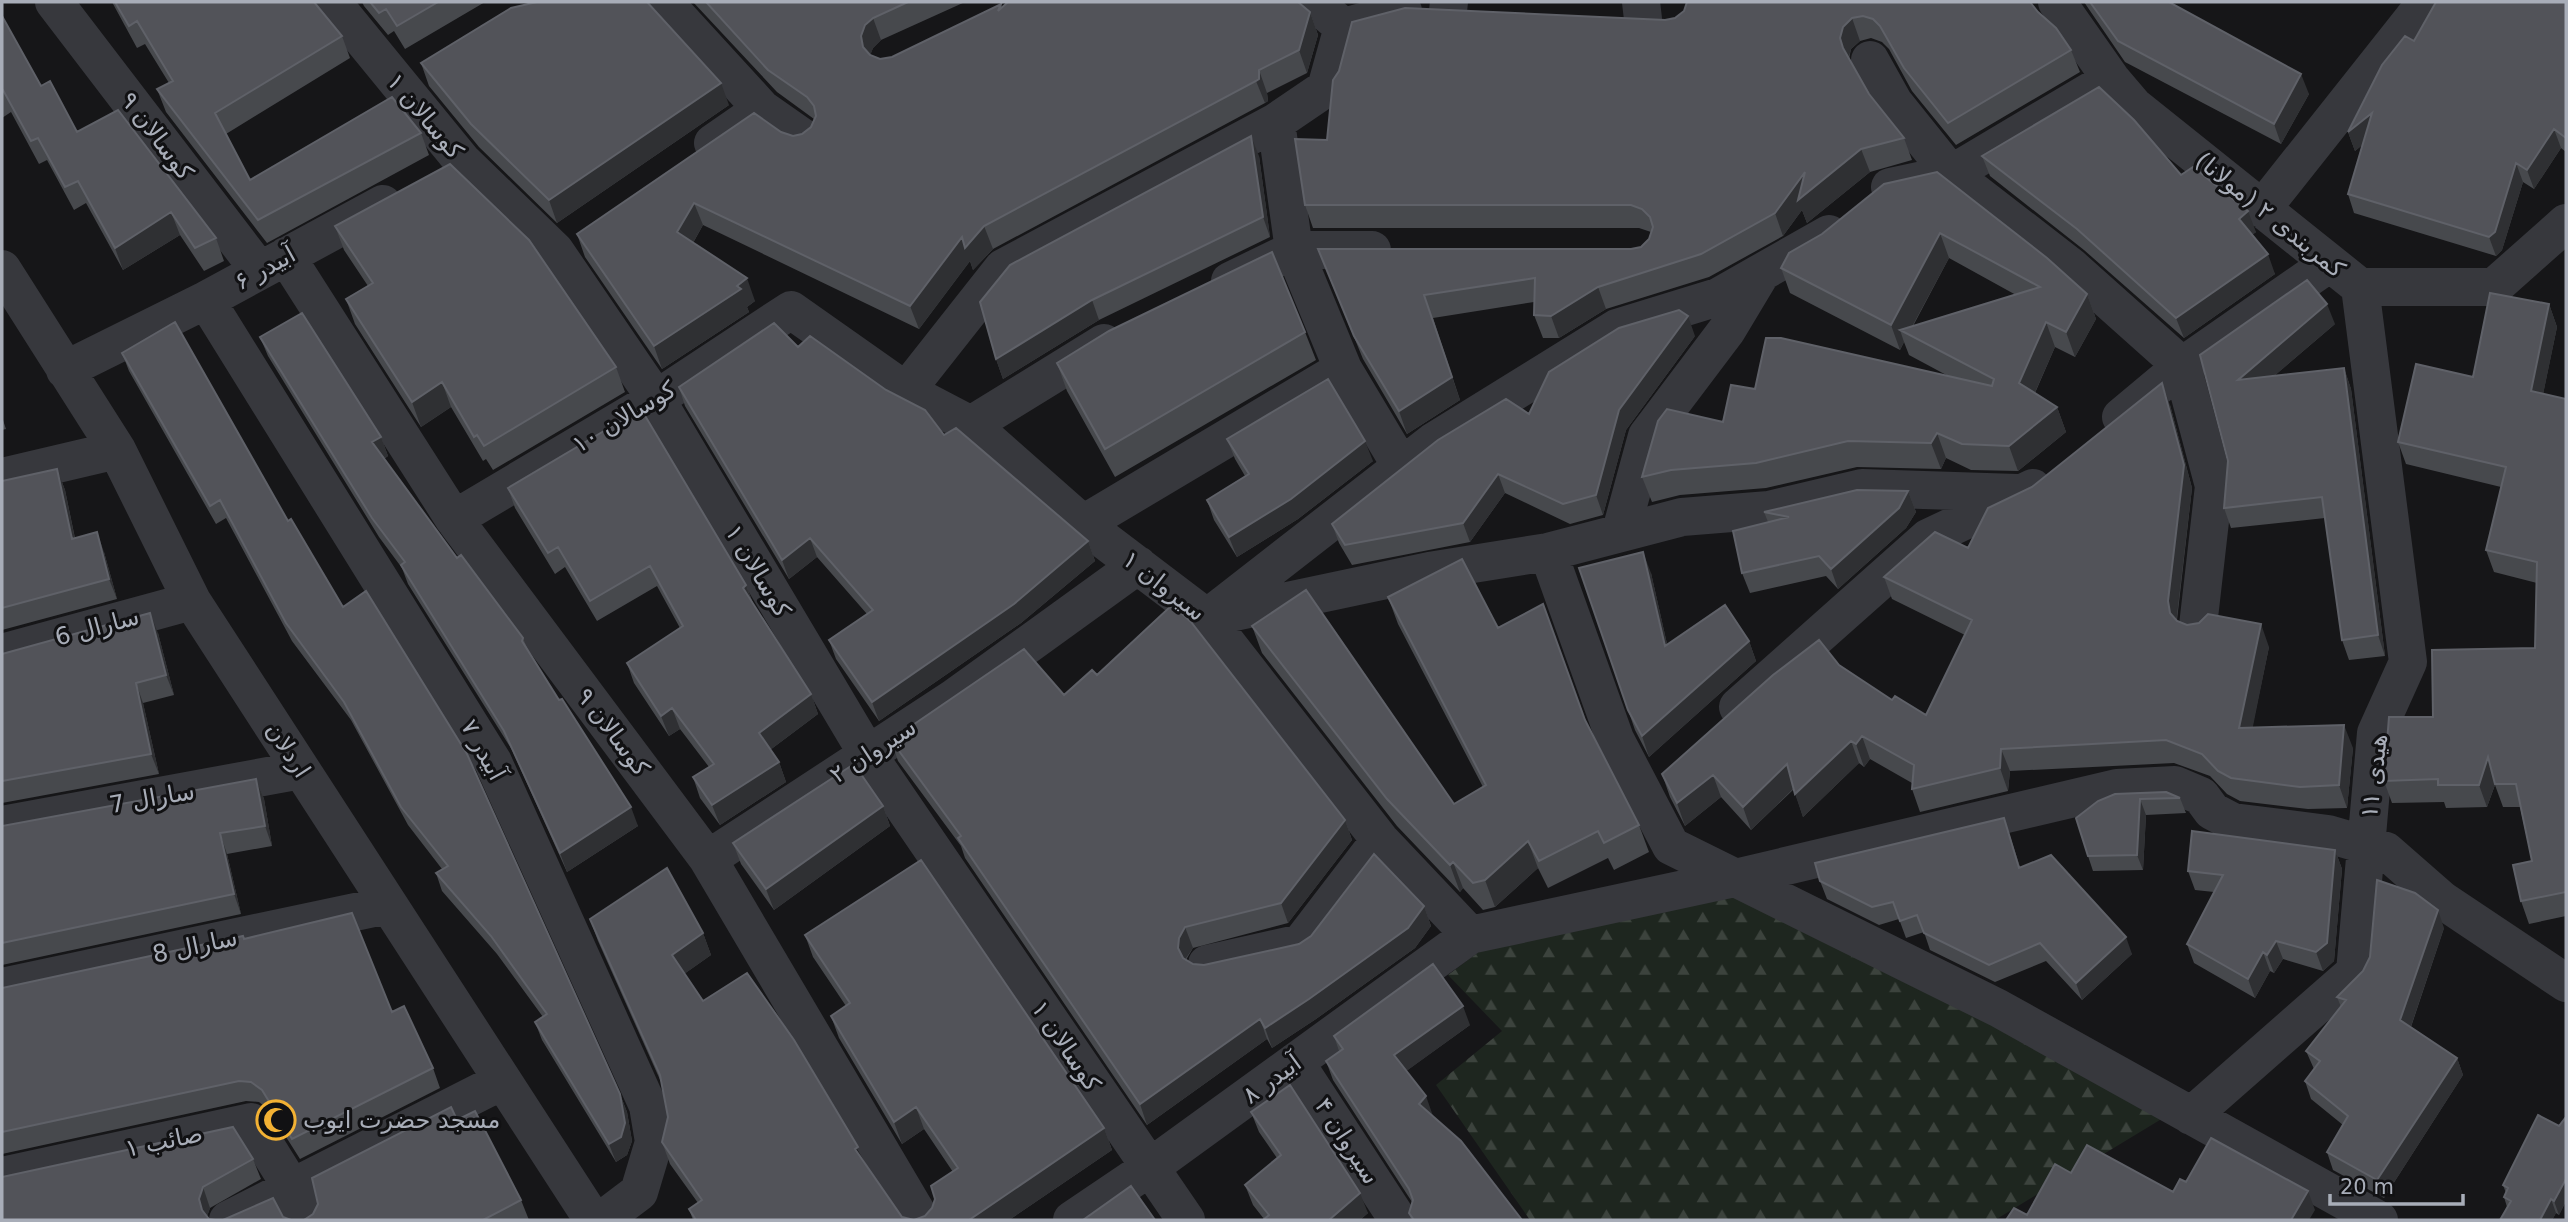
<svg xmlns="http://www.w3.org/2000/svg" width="2568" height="1222" font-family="'DejaVu Sans','Noto Naskh Arabic',sans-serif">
	<defs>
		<pattern id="forest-firs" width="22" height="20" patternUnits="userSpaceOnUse" patternTransform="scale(1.75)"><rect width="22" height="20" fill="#1e261f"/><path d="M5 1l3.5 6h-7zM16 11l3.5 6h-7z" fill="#3c433d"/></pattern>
	</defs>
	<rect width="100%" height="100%" fill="#161618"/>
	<!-- forest -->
	<path fill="url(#forest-firs)" d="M1752,889L2178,1109L1995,1220H1530L1436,1085L1502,1031L1448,975L1488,945Z"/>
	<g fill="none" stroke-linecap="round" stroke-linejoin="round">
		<!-- minor -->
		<path stroke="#37383d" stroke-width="38" d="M54,2L259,270
			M332,2L463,162L555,251L656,399L868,755L1186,1220
			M664,2L762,109L802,137
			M1314,2L1343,27
			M1641,2L1643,19
			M2057,2L2111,79L2134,106L2360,287H2494L2566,223
			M1448,11L1449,2
			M1870,60L1894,103L1951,174L2070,266L2182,366L2214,486L2198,626
			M713,143L762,109
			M1890,187L1951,174L2111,79
			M2262,209L2415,16L2432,2
			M286,256L454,519L708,859L921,1220
			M2,269L117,450L192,601L593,1220
			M1230,281L1294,250H1372
			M206,300L493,762L648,1106L654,1142L639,1192L602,1220
			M1343,369L1401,466
			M65,370L206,300L383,204
			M906,391L1003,268L1276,122L1326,88L1343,27L1403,11
			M2121,417L2182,366L2330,263
			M971,425L1104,343
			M2,477L117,450
			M454,519L656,399L791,310L906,391L971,425L1083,524L1207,618L1380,840L1470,935
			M1083,524L1343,369L1294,250L1276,122
			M1621,531L1647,436L1727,330L1760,275
			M1548,552L1615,739L1671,846L1998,1008L2379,1220
			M1216,616L1429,571L1548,552L1682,517L1769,510L1862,488L2017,493
			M1207,618L1433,442L1617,328L1718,297L1829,234
			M2,653L192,601
			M1738,707L1928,538L2033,488
			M2,825L301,770
			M708,859L954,698L1138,565
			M1207,964L1301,943L1380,840
			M2,987L388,905
			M1295,1062L1398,1220
			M2191,1116L2355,972L2376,733L2408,662L2360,287
			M2,1176L251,1122L292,1188L304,1220
			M228,1220L502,1081
			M1072,1220L1149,1168L1470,935L1735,878L2117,788L2175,785L2201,796L2212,811L2233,822L2328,834L2386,851L2442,900L2566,983"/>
	</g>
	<!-- wall -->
	<path fill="#47494d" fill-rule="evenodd" d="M112,2H314L342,36L350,58L226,134L250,180L421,133L429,155L267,243L166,112L157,89L169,83L145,44L137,48Z
		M362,2H485L405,49L394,31L388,35L364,6Z
		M693,2H965L881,40L873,48L870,55L880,59L892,57L1001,4L1002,7L1310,12L1318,35L1307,73L1267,93L1268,101L1265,103L993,249L973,270L970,261L919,329L703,225L693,243L755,301L747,307L749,312L662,369L585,257L577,234L781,132L793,136L802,134L811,127L814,119L777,92Z
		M2084,2H2169L2309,94L2281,144L2125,62Z
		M2566,2V152L2561,148L2534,189L2523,182L2502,250L2496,256L2354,213L2348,194L2362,145L2355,151L2348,132L2414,41Z
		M1684,11L2038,12L2071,50L2080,72L1956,145L1912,91L1889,49L1882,42L1871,38L1860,41L1851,49L1849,59L1869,94L1904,138L1912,160L1870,172L1807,223L1802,210L1783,236L1709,277L1606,309L1559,338H1543L1534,315V302L1433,318L1460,400L1407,434L1363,359L1318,249H1631L1641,247L1649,239L1651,232L1639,228H1313L1305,205L1327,140L1665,20L1675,18Z
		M2,16L41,86L77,132L216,238L224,261L204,271L180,235L123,270L86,203L74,210L47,160L39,164L11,112L2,118Z
		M421,63L729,105L557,223L479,147L429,86Z
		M1259,156L1270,237L1099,320L1003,379L996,359Z
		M1982,156L2181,175L2256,232L2252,235L2275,274L2184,338L2084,250L1990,176Z
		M1884,184L2087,294L2096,319L2075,357L2055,347L2035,393L2057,407L2066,432L2018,471L1971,470L1946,458L1941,469L1857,467L1766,488L1680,495L1652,502L1642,477L1723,422L1755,389L1950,377L1909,355L1904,342L1900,350L1790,293L1781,268ZM1949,258L2016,295L1913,326Z
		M335,226L616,367L625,392L493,470L486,459L483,461L451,407L421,427L355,324L346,299L368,286L344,250Z
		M2549,304L2557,327L2543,394L2566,399V916L2529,924L2521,901L2532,861L2520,807H2503L2495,785L2487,807L2446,808L2444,802L2392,803L2384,781L2433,717L2535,648L2537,583L2494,572L2486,550L2501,487L2406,464L2398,442L2473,377Z
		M2335,324L2274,376L2344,368L2351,389L2385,656L2349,660L2342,640L2325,518L2231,528L2224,508L2228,461L2200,355Z
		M1305,332L1316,360L1115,477L1067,391L1057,363Z
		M1695,336L1626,430L1603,515L1570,524L1505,493L1470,542L1352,565L1339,543L1332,524L1529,414Z
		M260,337L381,437L388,456L384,459L457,558L523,638L528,650L638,826L567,872L512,750L408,584L402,568L379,537L268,356Z
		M798,347L944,435L1088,541L1095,561L1021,623L879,721L836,659L829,640L867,614L817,557L789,579L685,406L679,387Z
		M122,353L288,521L620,1094L627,1112L632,1141L627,1155L616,1162L542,1040L535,1022L543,1017L497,954L442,891L436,873L442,869L408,825L351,720L292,641L226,518L216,524L129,371Z
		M2170,405L2192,488L2177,620L2187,625L2269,647L2252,728L2353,748L2347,808L2308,809L2240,801L2227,794L2210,776L2174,763L2010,771L2008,791L1920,812L1912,789V783L1870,759L1864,767L1859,763L1803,817L1794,789L1751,830L1721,797L1685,826L1670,797L1662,774L1839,665L1892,700L1926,715L1965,635L1892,599L1884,577L1968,548L2032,487Z
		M2,417L6,429L2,430Z
		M1227,439L1373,461L1298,519L1237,557L1214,520L1207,500L1245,476L1235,459Z
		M57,469L65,490L75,538L104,552L117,599L2,630V481Z
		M508,488L746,585L753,603L811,694L818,714L770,750L779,762L786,782L720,825L700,798L693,777L709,767L680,729L669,736L634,683L627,663L680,628L657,586L597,621L565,567L555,574L515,508Z
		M1908,491L1916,512L1906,528L1838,589L1826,576L1750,593L1742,573L1768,522L1764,512Z
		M1579,568L1651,573L1667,644L1749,641L1756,661L1649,757L1635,730Z
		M1388,597L1498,628L1585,720L1639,825L1649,852L1614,870L1608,858L1548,888L1538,868L1495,907L1483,910L1463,888L1460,892L1397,826L1262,653L1252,626L1454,804L1483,787L1398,624Z
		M158,633L174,695L143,703L159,774L2,803V654Z
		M1097,675L1345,820L1352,840L1288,923L1193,948L1186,960L1193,964L1204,965L1299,944L1424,906L1431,926L1415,948L1316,1019L1272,1048L1267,1039L1147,1125L965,858L961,846L898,761L891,740L1064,695Z
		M256,779L264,799L272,846L227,854L241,914L2,965V826Z
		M2180,798L2186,813L2146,815L2143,870L2093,871L2088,856L2098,801Z
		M883,806L890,826L774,910L741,864L733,843Z
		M2010,836L2020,867L2132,954L2082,1000L2046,961L1995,982L1930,950L1924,932L1906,938L1899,919L1879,925L1827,899L1820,881Z
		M2335,850L2342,869L2334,961L2323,971L2283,959L2274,973L2270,971L2255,998L2194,963L2187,944L2214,892L2195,890L2188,871Z
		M590,919L703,933L711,955L684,974L703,1001L862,1159L902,1217L914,1220L925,1216L932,1208L953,1172L924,1129L902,1144L839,1038L831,1016L846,1006L813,957L805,935L1104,1128L1112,1150L1009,1220H693L689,1209L698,1203L670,1164L662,1142L668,1117L661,1082L598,941Z
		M2444,928L2411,1027L2457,1058L2463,1075L2384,1198L2333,1170L2327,1152L2343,1125L2311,1099L2305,1081L2314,1069L2306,1051L2341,1007L2337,997Z
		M244,939L392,1012L433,1068L440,1088L300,1159L269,1110L259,1102L246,1101L2,1154V988Z
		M1470,1025L1406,1071L1433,1116L1522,1220H1411L1409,1213L1412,1202L1333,1080L1326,1061L1339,1051L1334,1036Z
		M1251,1112L1368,1213L1360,1220H1263L1264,1219L1253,1205L1245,1185L1277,1158L1259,1132Z
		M2566,1117V1201L2559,1215L2556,1213L2552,1220H2500L2507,1207L2504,1197L2506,1193L2503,1185L2559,1126Z
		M457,1120L521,1200L529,1220H304Z
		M253,1159L261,1179L210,1208L207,1216L209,1219L2,1220Z"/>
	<!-- shaded-wall -->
	<path fill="#2f3033" d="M1310,12L1318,35L1307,73L1299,50Z
		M873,18L881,40L873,48L869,59L863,47L861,36L865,25Z
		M1852,18L1860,41L1851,49L1848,60L1843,48L1840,38L1843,27Z
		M1259,70L1267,93L1268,101L1265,103L1256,81Z
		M2301,74L2309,94L2281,144L2274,124Z
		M721,83L729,105L557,223L549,200Z
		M2372,113L2379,132L2355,151L2348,132Z
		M2554,129L2561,148L2534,189L2527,170Z
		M1251,136L1259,156L1270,237L1263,217Z
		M1861,149L1870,172L1807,223L1802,210L1783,236L1775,213L1805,172Z
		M2516,163L2523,182L2502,250L2496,256L2489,237Z
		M694,203L703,225L686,255L677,232Z
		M2248,211L2256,232L2247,239L2239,219Z
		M171,212L180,235L123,270L115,248Z
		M984,226L993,249L973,270L970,261L919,329L910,306L962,237Z
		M1940,233L1949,258L1908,334L1900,330L1904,342L1900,350L1891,325Z
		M2268,254L2275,274L2184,338L2176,318Z
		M747,278L755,301L747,307L749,312L662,369L654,346Z
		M1598,287L1606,309L1559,338L1551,316Z
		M2087,294L2096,319L2075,357L2066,332Z
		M1424,295L1460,400L1407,434L1399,411Z
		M1092,300L1099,320L1003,379L996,359Z
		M2327,304L2335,324L2246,400L2238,380Z
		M2549,304L2557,327L2539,414L2531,391Z
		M1688,316L1695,336L1626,430L1603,515L1596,495L1619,410Z
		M2046,322L2055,347L2028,408L2019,383Z
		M2344,368L2351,389L2385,656L2378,635Z
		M442,382L451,407L421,427L412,402Z
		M2162,383L2170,405L2192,488L2176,624L2170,613L2168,601Z
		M2057,407L2066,432L2018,471L2009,446Z
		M1937,433L1946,458L1941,469L1931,443Z
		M381,437L388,456L379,462L372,442Z
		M1365,441L1373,461L1298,519L1237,557L1229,537Z
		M57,469L65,490L79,559L72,539Z
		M1498,474L1505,493L1470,542L1463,523Z
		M1908,491L1916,512L1906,528L1838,589L1831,569Z
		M97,532L104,552L117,599L109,579Z
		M810,538L817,557L789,579L782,560Z
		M1088,541L1095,561L1021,623L879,721L872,702Z
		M1643,552L1651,573L1672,666L1665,646Z
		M746,585L753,605L743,588Z
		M150,613L158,633L174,695L166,675Z
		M2261,624L2269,647L2248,751L2239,728Z
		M1749,641L1756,661L1649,757L1642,736Z
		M136,683L143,703L159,774L151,754Z
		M811,694L818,714L766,753L759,733Z
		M672,708L680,729L669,736L661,716Z
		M2344,725L2353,748L2347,808L2339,785Z
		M1862,736L1870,759L1864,767L1856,744Z
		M1851,741L1859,763L1803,817L1795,794Z
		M2001,749L2010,771L2008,791L2000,768Z
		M2488,757L2497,779L2487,807L2479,785Z
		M779,762L786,782L720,825L712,805Z
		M1787,764L1795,787L1751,830L1743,807Z
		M1713,775L1721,797L1685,826L1677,803Z
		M256,779L264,799L272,846L265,826Z
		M2140,799L2146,815L2143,870L2137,855Z
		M883,806L890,826L774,910L766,889Z
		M631,807L638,826L567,872L560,853Z
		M2004,818L2010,836L2025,885L2019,868Z
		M1345,820L1352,840L1288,923L1281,903Z
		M220,833L227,854L241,914L234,894Z
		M1528,841L1538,868L1495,907L1485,880Z
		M2335,850L2342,869L2334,961L2323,971L2316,952Z
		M1453,862L1463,888L1460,892L1450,865Z
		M1424,906L1431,926L1415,948L1316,1019L1272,1048L1265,1028Z
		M2438,910L2444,928L2407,1038L2400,1020Z
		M1185,927L1193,948L1186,958V968L1178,948L1179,938Z
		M703,933L711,955L680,977L672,955Z
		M2126,937L2132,954L2082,1000L2076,983Z
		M2276,941L2283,959L2274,973L2267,955Z
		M2263,952L2270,971L2255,998L2248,979Z
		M1463,1006L1470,1025L1401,1075L1394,1055Z
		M1260,1019L1267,1039L1147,1125L1140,1104Z
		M2457,1058L2463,1075L2384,1198L2377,1180Z
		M620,1094L627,1112L632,1141L627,1155L616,1162L609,1144Z
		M1426,1096L1433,1116L1427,1124L1419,1104Z
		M916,1107L924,1129L902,1144L894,1122Z
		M1104,1128L1112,1150L1009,1220H969Z
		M2566,1179V1201L2559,1215L2554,1201Z
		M203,1187L210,1208L206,1220L202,1210L199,1199Z
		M2308,1191L2315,1210L2309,1220H2291Z
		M1360,1193L1368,1213L1360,1220H1329Z
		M2551,1199L2556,1213L2552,1220H2540Z"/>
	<!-- building -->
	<path fill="#525359" stroke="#5f6168" stroke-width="2" d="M115,2H314L342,36L215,113L250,180L392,97L421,133L258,220L157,89L173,81L137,21L129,26Z
		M370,2H438L397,26L386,9L379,13Z
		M537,2H647L721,83L549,200L471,124L421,63L511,8Z
		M706,2H908L873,18L865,25L861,36L863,47L870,55L880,59L892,57L1001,4L998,11L1008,2H1298L1310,12L1299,50L1259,70V79L1256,81L984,226L965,248L962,237L910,306L694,203L677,232L747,278L737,286L741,289L654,346L577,234L754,113L781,132L793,136L802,134L811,127L816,116L814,106L807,97L768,70Z
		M1687,2H2030L2038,12L2056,28L2071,50L1948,123L1904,68L1880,26L1873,19L1863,16L1852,18L1843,27L1840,38L1843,48L1869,94L1904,138L1861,149L1798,200L1805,172L1775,213L1701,254L1598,287L1551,316L1534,315L1535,278L1424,295L1452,377L1399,411L1354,336L1318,249H1631L1641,247L1649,239L1653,227L1650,217L1642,209L1631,205H1305L1295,139L1327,140L1333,80L1339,71L1352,22L1405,8L1665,20L1675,18L1684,11Z
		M2090,2H2169L2301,74L2274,124L2118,41Z
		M2436,2H2566V138L2554,129L2527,170L2516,163L2495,232L2489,237L2348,194L2372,113L2348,132L2382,65L2405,36L2414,41Z
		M2,16L41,86L50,81L77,132L118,110L216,238L195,248L171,212L115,248L78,181L65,187L38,138L31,141L3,90H2Z
		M2099,87L2134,120L2181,175L2193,167L2248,211L2239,219L2268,254L2176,318L2077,229L1982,156Z
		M1251,136L1263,217L1092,300L996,359L980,302L1010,265Z
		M450,164L529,240L616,367L484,446L477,435L474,437L442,382L412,402L346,299L373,283L335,226Z
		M1937,172L2047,258L2087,294L2066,332L2046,322L2019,383L2057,407L2009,446L1962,444L1937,433L1931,443L1848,441L1756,463L1671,470L1642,477L1658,421L1667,409L1723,422L1731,385L1755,389L1766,338H1781L1992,386L1994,379L1900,330L2040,287L1940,233L1891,325L1781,268L1789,253L1822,234L1884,184Z
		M1272,252L1305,332L1105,449L1057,363L1109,331Z
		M2307,280L2327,304L2238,380L2344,368L2378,635L2342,640L2322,497L2224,508L2228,461L2200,355Z
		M2490,293L2549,304L2531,391L2566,399V892L2521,901L2513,865L2532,861L2516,784H2495L2488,757L2479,785H2438V779L2384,781L2389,717H2433L2432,650L2535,648L2537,562L2486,550L2506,467L2398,442L2416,364L2473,377Z
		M1679,310L1688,316L1619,410L1596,495L1563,504L1498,474L1463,523L1345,545L1332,524L1438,440L1506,399L1529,414L1549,372L1619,328Z
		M302,313L381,437L372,442L457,558L461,555L523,638L522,641L559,700L562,699L631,807L560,853L504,731L401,565L405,562L372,518L260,337Z
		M175,322L288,521L291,519L343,607L366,591L467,754L620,1094L625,1123L621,1137L609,1144L535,1022L547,1014L491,936L436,873L448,866L401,807L344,702L286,623L220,500L210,506L122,353Z
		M774,323L798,347L810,336L886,390L925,410L944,435L956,428L1088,541L1014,604L872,702L829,640L873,610L810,538L782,560L679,387Z
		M1328,379L1365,441L1291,499L1229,537L1207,500L1249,474L1227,439Z
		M2162,383L2184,465L2168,601L2170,613L2177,621L2187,625L2199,623L2208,614L2261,624L2239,728L2344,725L2339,785L2300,787L2231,778L2218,771L2202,754L2166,740L2001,749L2000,768L1912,789L1914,765L1862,736L1856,744L1851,741L1795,794L1787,764L1743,807L1713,775L1677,803L1662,774L1773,675L1819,640L1839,665L1892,700L1895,696L1926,715L1972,620L1884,577L1935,532L1968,548L1988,508L2032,487Z
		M641,409L746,585L743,588L811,694L759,733L779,762L712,805L693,777L714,764L672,708L661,716L627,663L683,626L650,566L590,601L558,547L548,553L508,488Z
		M57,469L72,539L97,532L109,579L2,608V481Z
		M1857,490L1908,491L1899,508L1831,569L1819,556L1742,573L1733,531L1789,517L1764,512Z
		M1643,552L1665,646L1725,605L1749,641L1642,736L1628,710L1579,568Z
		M1462,559L1498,628L1543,604L1585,720L1639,825L1604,843L1598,831L1539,861L1528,841L1485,880L1473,883L1453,862L1450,865L1387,799L1252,626L1306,590L1454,804L1486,785L1388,597Z
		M1172,605L1191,622L1345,820L1281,903L1185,927L1179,938L1178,948L1183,958L1193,964L1204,965L1299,944L1311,936L1374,854L1424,906L1408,928L1309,999L1265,1028L1260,1019L1140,1104L958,838L961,836L891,740L1024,649L1064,695L1092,670L1097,675Z
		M150,613L166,675L136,683L151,754L2,781V654Z
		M854,764L883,806L766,889L733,843Z
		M256,779L265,826L220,833L234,894L2,943V826Z
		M2166,792L2180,798L2140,799L2137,855L2088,856L2076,818L2098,801L2115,794Z
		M2004,818L2019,868L2051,855L2126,937L2076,983L2040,943L1989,965L1924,933L1917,915L1900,921L1893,902L1872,907L1820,881L1815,863Z
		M2192,831L2335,850L2327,943L2316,952L2276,941L2267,955L2263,952L2248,979L2187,944L2223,875L2188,871Z
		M921,860L1104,1128L969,1220H696L689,1209L702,1200L662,1142L668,1117L660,1075L590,919L667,868L703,933L672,955L703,1001L747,973L794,1040L858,1147L855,1149L902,1217L914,1220L925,1216L932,1208L935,1199L931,1186L958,1168L916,1107L894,1122L831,1016L850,1003L805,935Z
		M2377,880L2415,893L2438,910L2400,1020L2457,1058L2377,1180L2327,1152L2348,1116L2305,1081L2320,1061L2306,1051L2346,1000L2337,997L2363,971L2370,957Z
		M352,913L392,1012L404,1006L433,1068L292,1139L262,1090L251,1082L239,1081L2,1132V988L243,936L244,939Z
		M1433,964L1463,1006L1394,1055L1426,1096L1419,1104L1461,1141L1522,1220H1414L1409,1213L1413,1200L1409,1189L1326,1061L1343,1049L1334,1036Z
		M1290,1085L1360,1193L1329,1220H1263L1269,1215L1245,1185L1281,1155L1251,1112Z
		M451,1107L457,1120L475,1111L521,1200L483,1220H304L313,1214L318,1204L312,1178Z
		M2538,1115L2559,1126L2566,1117V1179L2554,1201L2551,1199L2540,1220H2500L2511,1201L2504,1197L2508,1188L2503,1185Z
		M233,1127L253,1159L203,1187L199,1199L202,1210L209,1219L215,1220H2V1177Z
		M2211,1138L2308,1191L2291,1220H2006L2014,1208L2027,1215L2055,1164L2071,1173L2087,1145L2173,1192L2180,1179L2186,1182Z
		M1131,1186L1155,1220H1083Z
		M273,1198L283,1217L291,1220H223Z"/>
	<!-- icons -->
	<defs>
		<g id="mosque-ring" transform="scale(2.0125)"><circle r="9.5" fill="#111113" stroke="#f2b134" stroke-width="1.5"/><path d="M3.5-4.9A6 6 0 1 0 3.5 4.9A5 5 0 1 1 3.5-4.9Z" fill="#f2b134"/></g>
	</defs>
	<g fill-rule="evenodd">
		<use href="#mosque-ring" x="276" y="1120"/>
	</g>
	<g text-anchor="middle" stroke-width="6" stroke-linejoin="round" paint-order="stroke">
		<!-- street labels -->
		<g font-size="24" fill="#a8adb8" stroke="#111113">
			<text transform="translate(425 116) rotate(50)" y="8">کوسالان ۱</text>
			<text transform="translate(157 136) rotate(53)" y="8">کوسالان ۹</text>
			<text transform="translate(2270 215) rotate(39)" y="8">کمربندی ۲ (مولانا)</text>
			<text transform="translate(265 268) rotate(-29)" y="8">آبیدر ۶</text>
			<text transform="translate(624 417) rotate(-31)" y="8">کوسالان ۱۰</text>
			<text transform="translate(758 571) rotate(59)" y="8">کوسالان ۱</text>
			<text transform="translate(1164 586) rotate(38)" y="8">سیروان ۱</text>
			<text transform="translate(97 627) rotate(-15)" y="8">سارال 6</text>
			<text transform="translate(613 732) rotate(53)" y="8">کوسالان ۹</text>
			<text transform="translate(288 750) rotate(57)" y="8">اردلان</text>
			<text transform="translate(483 750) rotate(61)" y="8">آبیدر ۷</text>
			<text transform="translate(873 751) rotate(-33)" y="8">سیروان ۲</text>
			<text transform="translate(2374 776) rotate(-83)" y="8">هیدی ۱۱</text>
			<text transform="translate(152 798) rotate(-10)" y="8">سارال 7</text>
			<text transform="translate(195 946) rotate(-12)" y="8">سارال 8</text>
			<text transform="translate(1066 1046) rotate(56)" y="8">کوسالان ۱</text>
			<text transform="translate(1272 1079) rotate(-36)" y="8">آبیدر ۸</text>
			<text transform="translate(164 1141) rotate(-12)" y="8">صائب ۱</text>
			<text transform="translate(1347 1141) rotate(57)" y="8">سیروان ۴</text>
		</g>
		<!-- poi labels -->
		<g font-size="24" fill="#a8adb8" stroke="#111113" text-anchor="start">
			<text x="303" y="1128">مسجد حضرت ایوب</text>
		</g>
	</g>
	<!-- border -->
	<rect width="2568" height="1222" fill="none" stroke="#a8adb8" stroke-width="7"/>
	<!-- scale -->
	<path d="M2330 1194v10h133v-10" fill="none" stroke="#a8adb8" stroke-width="3.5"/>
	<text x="2340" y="1194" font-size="21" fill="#a8adb8" stroke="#111113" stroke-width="5" paint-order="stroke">20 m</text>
</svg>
